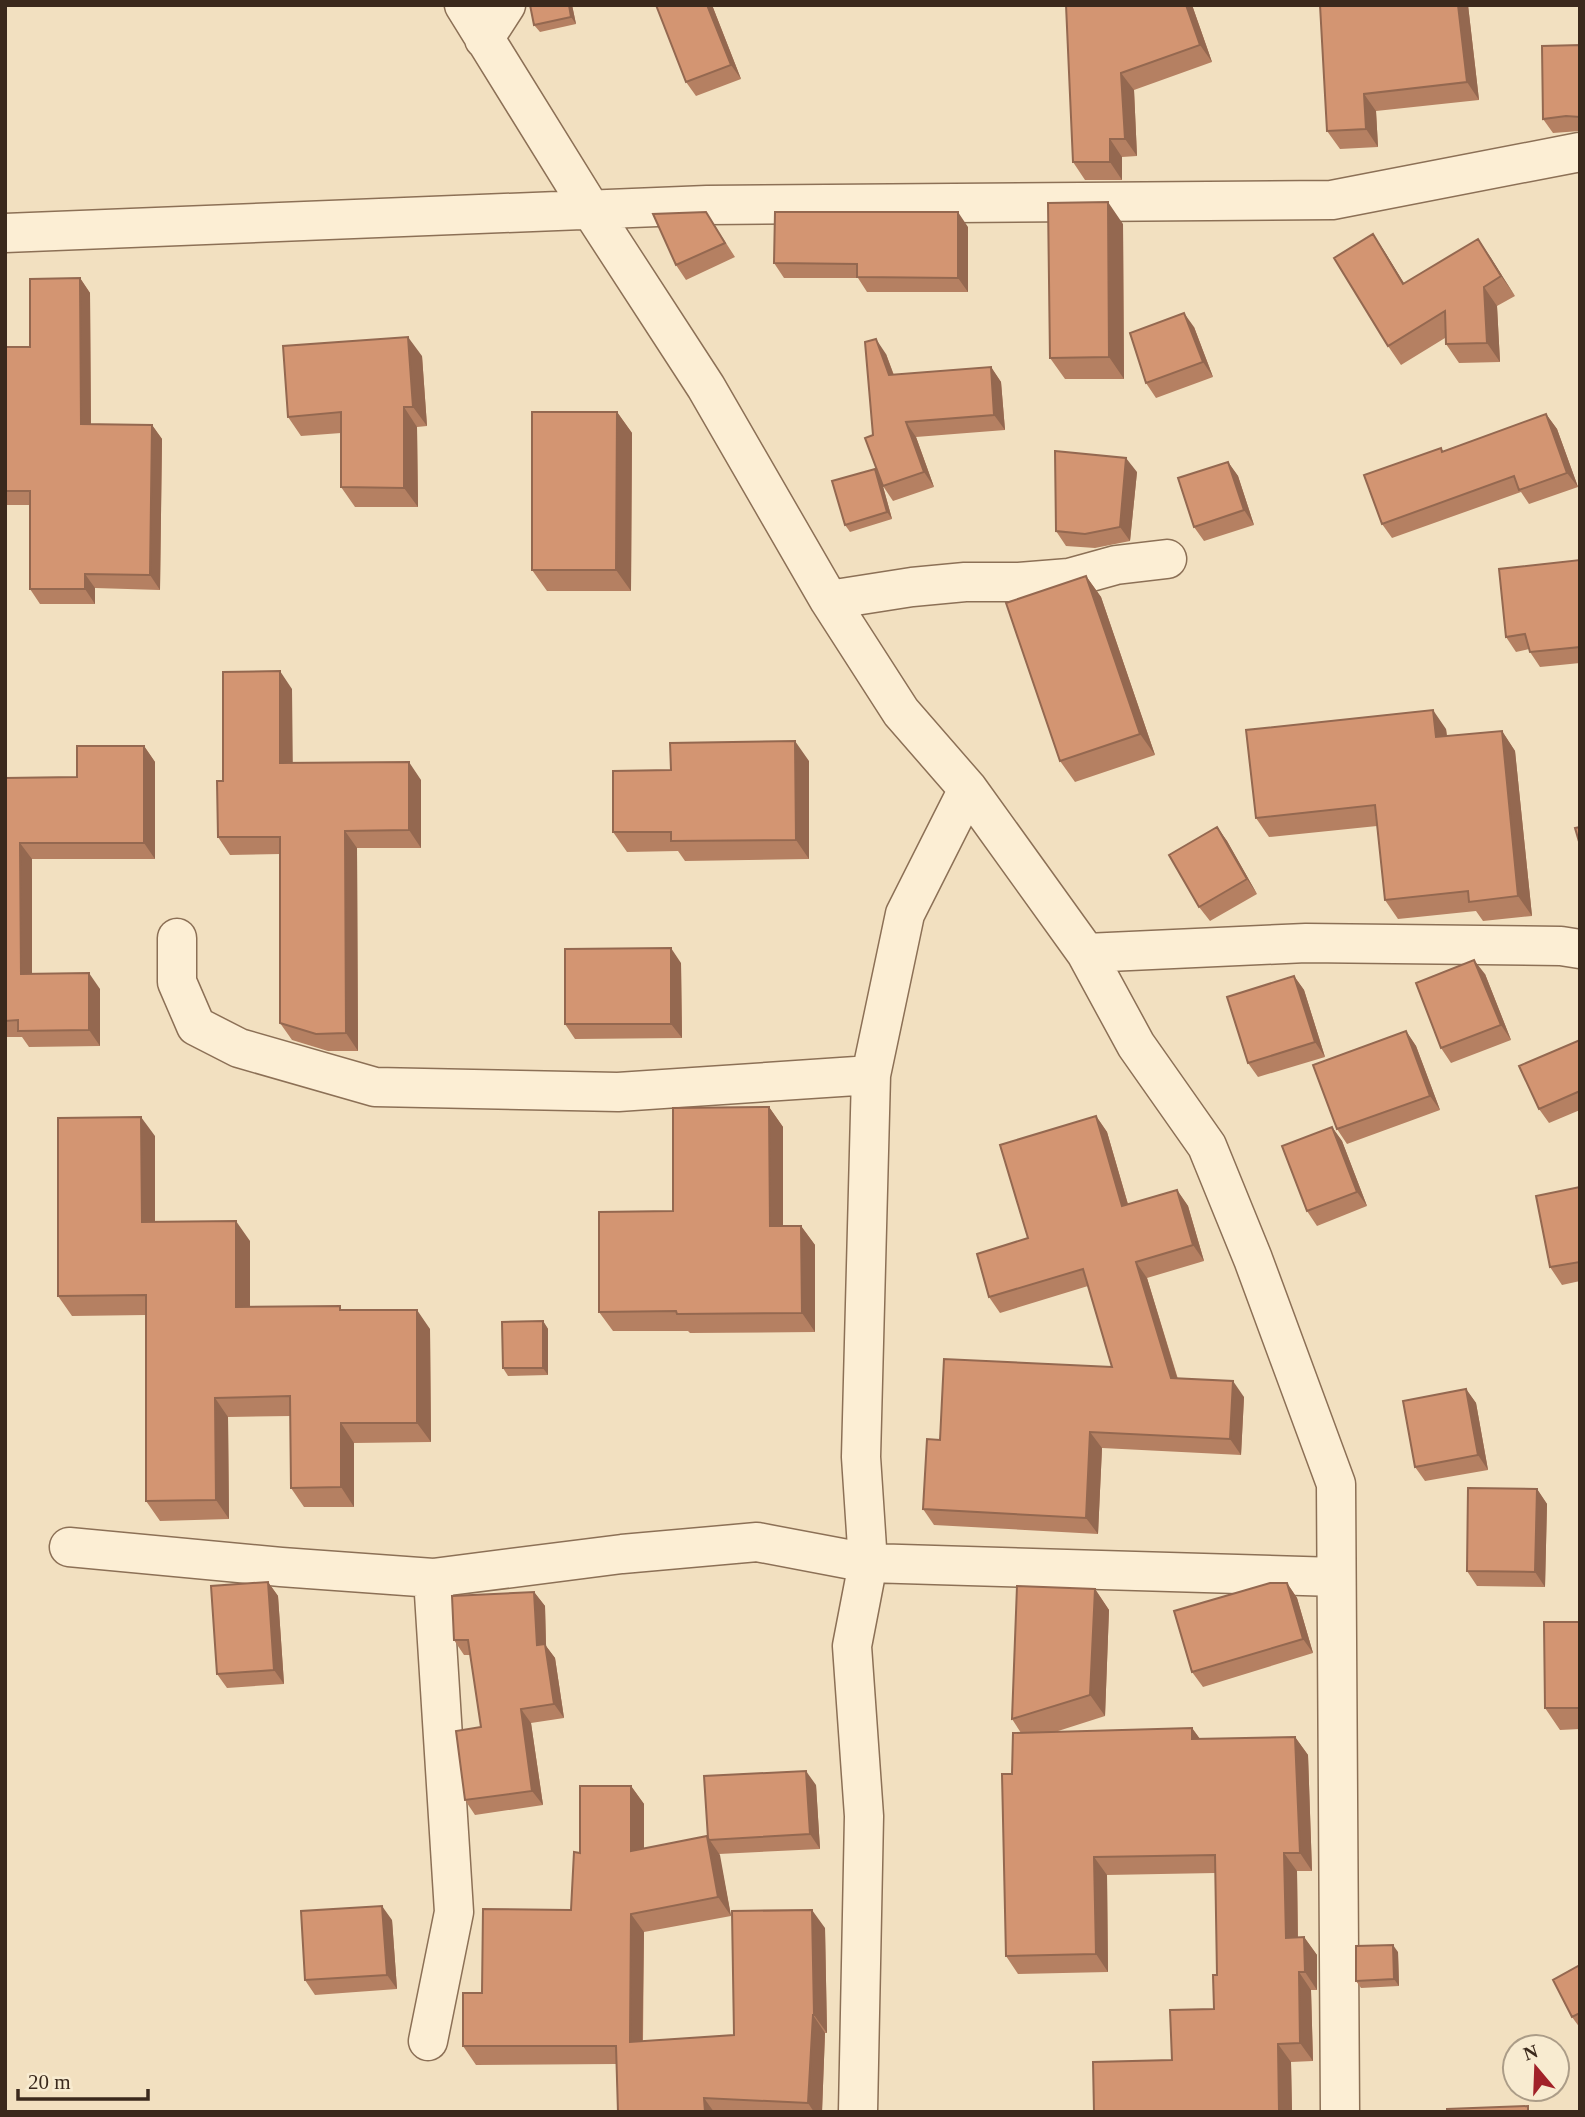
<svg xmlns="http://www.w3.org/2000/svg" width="1585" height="2117" font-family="'Times New Roman',serif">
	<rect width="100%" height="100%" fill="#f2e0c0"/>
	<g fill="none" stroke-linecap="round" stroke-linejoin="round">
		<!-- minor casing -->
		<g stroke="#8c7056" stroke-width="41">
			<path id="minor" d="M464,5L591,210L706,387L829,600L901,712L968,789L1086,953L1136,1045L1207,1146L1253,1259L1336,1484L1340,2112
				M484,39L506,5
				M5,233L707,205L1332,200L1580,152
				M829,600L912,587L965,582H1019L1069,578L1116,565L1167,559
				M177,938V982L196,1026L239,1048L375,1087L618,1092L871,1075
				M1086,953L1306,943L1561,946L1580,949
				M69,1547L281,1567L433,1578L622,1554L757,1542L868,1563L1336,1577
				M428,2041L454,1912L433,1578
				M858,2112L864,1816L852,1646L868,1563L861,1457L871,1075L905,914L968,789"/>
		</g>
		<!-- minor -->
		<use href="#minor" stroke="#fceed4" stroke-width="38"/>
	</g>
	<!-- wall -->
	<path fill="#b58062" d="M572,5L576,24L540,32L534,25Z
		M656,5H712L741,79L696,96L686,82Z
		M1066,5H1192L1212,62L1134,90L1137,156L1122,157V180H1085L1073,162Z
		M1320,5H1468L1479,100L1376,111L1378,147L1340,149L1327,131Z
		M1580,45V131L1553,133L1543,119Z
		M706,212L735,257L686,280L676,265Z
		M1123,224L1124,379H1065L1050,358Z
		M968,227V292H867L858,278H784L774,263Z
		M1373,234L1386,254L1404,284L1478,239L1515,296L1497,306L1500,362L1459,363L1446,344L1445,338L1401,365L1388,346Z
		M80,278L90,293L91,424L152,425L162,439L160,590L95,588V604H40L30,589V505H5V347H30Z
		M1194,327L1213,377L1156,398L1146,383Z
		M886,354L894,375L991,367L1001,382L1005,430L916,437L934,487L893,501L883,486L892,519L850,532L845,525L878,474L873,435Z
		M422,356L427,426L417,427L418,507H355L341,487V433L301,436L288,417Z
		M617,412L632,433L631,591H547L532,570Z
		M1546,414L1557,429L1578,487L1529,504L1521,492L1392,538L1382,524L1443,452Z
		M1228,462L1238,476L1254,525L1204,541L1194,527Z
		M1137,472L1130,541L1095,548L1066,546L1056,531Z
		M1580,560V663L1540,667L1530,652L1529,649L1516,652L1506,637Z
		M1086,576L1101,597L1155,755L1075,782L1060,761Z
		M292,689V763L421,780V848H357L358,1051H328L292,1040L280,1023V854L230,855L218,837L223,781Z
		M1446,729L1447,736L1502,731L1515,751L1532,916L1483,921L1476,911L1398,919L1385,900L1377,826L1269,837L1256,818Z
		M144,746L155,762V859H32V974L100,989V1046L29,1047L22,1037H5V778L77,777Z
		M809,761V859L685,861L678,851L627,852L613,832L671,770Z
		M1217,827L1227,841L1257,894L1210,921L1199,907Z
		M681,963L682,1038L575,1039L565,1024Z
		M1485,974L1511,1040L1451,1063L1441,1048Z
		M1294,976L1304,990L1325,1057L1258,1077L1248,1063Z
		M1406,1031L1416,1046L1440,1110L1347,1144L1337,1129Z
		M1580,1040V1110L1549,1123L1539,1109Z
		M769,1107L783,1127V1226H801L815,1245V1332L690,1333L688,1331H613L599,1312L673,1211Z
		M1096,1116L1107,1132L1128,1204L1177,1190L1188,1206L1204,1261L1147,1278L1178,1379L1244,1397L1241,1455L1102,1448L1098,1534L934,1525L923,1509L940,1440L1112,1367L1088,1286L1000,1313L989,1297L1028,1238Z
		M1332,1127L1342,1141L1367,1206L1317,1226L1307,1211Z
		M155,1136V1222L250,1241V1307L344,1310L430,1329L431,1442L354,1443V1507H304L291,1488V1416L228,1417L229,1519L160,1521L146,1501V1315L72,1316L58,1296Z
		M1580,1187V1281L1562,1285L1550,1267Z
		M543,1321L548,1329V1375L508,1376L503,1368Z
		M1466,1389L1476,1403L1488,1470L1425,1481L1415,1467Z
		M1537,1489L1547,1504L1545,1587L1477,1586L1467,1571Z
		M268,1582L278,1596L284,1684L227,1688L217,1674Z
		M1287,1583L1297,1598L1313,1653L1203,1687L1192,1672Z
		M1095,1589L1109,1610L1105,1716L1055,1732L1192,1728L1200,1739L1295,1737L1308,1755L1312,1871H1297L1298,1937H1304L1317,1955V1990H1311L1313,2061L1291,2062L1292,2112H1094L1172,2060L1214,2009L1217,1975L1215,1873L1107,1875L1108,1972L1018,1974L1006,1956L1012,1774L1021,1733L1012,1719Z
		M534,1592L545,1606L546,1646L555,1658L564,1718L531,1723L543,1805L475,1815L465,1800L481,1727L470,1655H464L454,1640Z
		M1580,1622V1729L1560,1730L1545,1708Z
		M816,1785L820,1849L719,1854L731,1916L644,1932L643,2041L734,2035L825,1928L827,2033H825L822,2112H618L616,2064L476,2065L463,2046L482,1993L571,1910L580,1853L631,1786L644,1804V1849L707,1836Z
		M392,1920L397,1989L315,1995L305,1980Z
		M1398,1952L1399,1986L1361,1988L1356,1981Z
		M1580,1965V2028L1572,2017Z"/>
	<!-- shaded-wall -->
	<path fill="#946850" d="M569,5H572L576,24L571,17Z
		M707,5H712L741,79L731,65Z
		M1186,5H1192L1212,62L1200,45Z
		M1458,5H1468L1479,100L1467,82Z
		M1121,73L1134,90L1137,156L1125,139Z
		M1364,94L1376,111L1378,147L1366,129Z
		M1110,139L1122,157V180L1110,162Z
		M1108,202L1123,224L1124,379L1109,357Z
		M958,212L968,227V292L958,278Z
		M1373,234L1386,254L1417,304L1403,284Z
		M1478,239L1491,258L1515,296L1501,276Z
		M80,278L90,293L91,439L81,424Z
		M1484,287L1497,306L1500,362L1487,343Z
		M1184,313L1194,327L1213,377L1203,362Z
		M408,337L422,356L427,426L413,407Z
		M876,339L886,354L899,390L889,375Z
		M991,367L1001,382L1005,430L994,415Z
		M404,407L417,427L418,507L404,488Z
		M617,412L632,433L631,591L616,570Z
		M1546,414L1557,429L1578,487L1567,473Z
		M906,422L916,437L934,487L924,472Z
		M152,425L162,439L160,590L150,575Z
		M1126,458L1137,472L1130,541L1120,527Z
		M1228,462L1238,476L1254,525L1244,510Z
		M875,469L880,476L892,519L887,512Z
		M85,574L95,588V604L85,589Z
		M1086,576L1101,597L1155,755L1140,734Z
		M280,671L292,689L293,780L280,763Z
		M1433,710L1446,729L1449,756L1436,737Z
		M1502,731L1515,751L1532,916L1518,896Z
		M795,741L809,761V859L796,840Z
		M144,746L155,762V859L144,843Z
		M409,762L421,780V848L409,830Z
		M1217,827L1227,841L1257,894L1247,879Z
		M345,831L357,848L358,1051L346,1033Z
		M20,843L32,859V990L21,974Z
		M671,948L681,963L682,1038L671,1024Z
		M1474,960L1485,974L1511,1040L1501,1025Z
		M89,973L100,989V1046L89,1030Z
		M1294,976L1304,990L1325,1057L1315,1042Z
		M1406,1031L1416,1046L1440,1110L1430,1096Z
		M769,1107L783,1127V1245L770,1226Z
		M1096,1116L1107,1132L1133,1222L1122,1206Z
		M141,1117L155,1136V1241L142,1222Z
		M1332,1127L1342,1141L1367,1206L1357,1192Z
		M1177,1190L1188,1206L1204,1261L1193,1245Z
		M236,1221L250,1241V1327L236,1307Z
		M801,1226L815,1245V1332L802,1313Z
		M1136,1262L1147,1278L1182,1394L1171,1378Z
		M417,1310L430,1329L431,1442L417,1423Z
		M543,1321L548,1329V1375L543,1368Z
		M1233,1381L1244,1397L1241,1455L1230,1439Z
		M1466,1389L1476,1403L1488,1470L1478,1455Z
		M215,1398L228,1417L229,1519L216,1500Z
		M341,1423L354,1443V1507L341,1487Z
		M1090,1432L1102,1448L1098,1534L1086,1518Z
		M1537,1489L1547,1504L1545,1587L1535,1572Z
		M268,1582L278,1596L284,1684L274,1670Z
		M1287,1583L1297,1598L1313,1653L1303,1639Z
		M1095,1589L1109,1610L1105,1716L1090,1695Z
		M534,1592L545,1606L546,1646L555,1658L564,1718L554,1704L537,1645Z
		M521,1709L531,1723L543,1805L532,1791Z
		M1192,1728L1205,1746L1192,1739Z
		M1295,1737L1308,1755L1312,1871L1300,1853Z
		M806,1771L816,1785L820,1849L810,1834Z
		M631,1786L644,1804V1870L631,1851Z
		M707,1836L720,1855L731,1916L718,1897Z
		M1284,1853L1297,1871L1298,1956L1286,1938Z
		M1094,1857L1107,1875L1108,1972L1096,1954Z
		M382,1906L392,1920L397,1989L387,1975Z
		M812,1910L825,1928L827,2033L814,2015Z
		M631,1914L644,1932L642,2060L630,2042Z
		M1304,1937L1317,1955V1990L1305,1972Z
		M1393,1945L1398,1952L1399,1986L1394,1979Z
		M1299,1972L1311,1990L1313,2061L1300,2043Z
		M813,2015L825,2033L822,2112H814L808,2103Z
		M1278,2044L1291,2062L1292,2112H1279Z
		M704,2098L714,2112H705Z"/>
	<!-- building -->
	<path fill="#d39572" stroke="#946850" stroke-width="2" d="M530,5H569L571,17L534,25Z
		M656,5H707L731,65L686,82Z
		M1066,5H1186L1200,45L1121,73L1125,139H1110V162H1073Z
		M1320,5H1458L1467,82L1364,94L1366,129L1327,131Z
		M1580,45V117L1566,116L1543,119L1542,46Z
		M1108,202L1109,357L1050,358L1048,203Z
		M706,212L725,243L676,265L653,214Z
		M775,212H958V278L857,277V264L774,263Z
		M1373,234L1403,284L1478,239L1501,276L1484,287L1487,343L1446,344L1445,311L1388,346L1334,258Z
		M80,278L81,424L152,425L150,575L85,574V589H30V491H5V347H30V279Z
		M1184,313L1203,362L1146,383L1130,333Z
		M408,337L413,407H404V488L341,487V412L288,417L283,346Z
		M876,339L889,375L991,367L994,415L906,422L924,472L883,486L865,438L873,435L865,342Z
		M532,412H617L616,570H532Z
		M1546,414L1567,473L1519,490L1514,476L1382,524L1364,475L1441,448L1442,452Z
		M1055,451L1126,458L1120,527L1085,534L1056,531Z
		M1228,462L1244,510L1194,527L1178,478Z
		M875,469L887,512L845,525L832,481Z
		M1580,560V647L1530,652L1525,634L1506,637L1499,569Z
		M1086,576L1140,734L1060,761L1006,603Z
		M280,671V763L409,762V830L345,831L346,1033L316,1034L280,1023V837H218L217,781H223V672Z
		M1433,710L1436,737L1502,731L1518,896L1469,902L1468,891L1385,900L1375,805L1256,818L1246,730Z
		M795,741L796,840L671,841V832H613V771L671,770L670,743Z
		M77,746H144V843H20L21,974L89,973V1030L18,1031V1020L5,1021V778L77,777Z
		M1217,827L1247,879L1199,907L1169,855Z
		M1580,827V845L1575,828Z
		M671,948V1024H565V949Z
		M1474,960L1501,1025L1441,1048L1416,983Z
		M1294,976L1315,1042L1248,1063L1227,997Z
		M1406,1031L1430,1096L1337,1129L1313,1065Z
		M1580,1040V1091L1539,1109L1519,1066Z
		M769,1107L770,1226H801L802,1313L677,1314L676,1311L599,1312V1212L673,1211V1108Z
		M1096,1116L1122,1206L1177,1190L1193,1245L1136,1262L1171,1378L1233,1381L1230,1439L1090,1432L1086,1518L923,1509L927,1439L940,1440L944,1359L1112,1367L1083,1269L989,1297L977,1254L1028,1238L1000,1145Z
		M141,1117L142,1222L236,1221V1307L340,1306V1310H417V1423H341V1487L291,1488L290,1396L215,1398L216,1500L146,1501V1295L58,1296V1118Z
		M1332,1127L1357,1192L1307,1211L1282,1146Z
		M1580,1187V1262L1550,1267L1536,1196Z
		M543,1321V1368H503L502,1322Z
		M1466,1389L1478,1455L1415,1467L1403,1401Z
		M1468,1488L1537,1489L1535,1572L1467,1571Z
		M268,1582L274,1670L217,1674L211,1586Z
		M1270,1583H1287L1303,1639L1192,1672L1174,1611Z
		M1017,1586L1095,1589L1090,1695L1012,1719Z
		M534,1592L537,1645L545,1644L554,1704L521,1709L532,1791L465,1800L456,1731L481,1727L468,1640H454L452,1596Z
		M1544,1622H1580V1708H1545Z
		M1192,1728V1739L1295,1737L1300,1853H1284L1286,1938L1304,1937L1305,1972H1299L1300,2043L1278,2044L1279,2112H1094L1093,2062L1172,2060L1170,2010L1214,2009L1213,1975H1217L1215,1855L1094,1857L1096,1954L1006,1956L1002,1774H1012L1013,1733Z
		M806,1771L810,1834L709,1840L708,1838L704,1776Z
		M580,1786H631V1851L707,1836L718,1897L631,1914L630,2042L734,2035L732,1911L812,1910L814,2015H813L808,2103L704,2098L705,2112H618L616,2046H463V1993H482L483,1909L571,1910L574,1852L580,1853Z
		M382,1906L387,1975L305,1980L301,1911Z
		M1393,1945L1394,1979L1356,1981V1946Z
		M1580,1965V2013L1572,2017L1553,1980Z
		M1528,2106V2112H1447V2109Z"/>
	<!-- border -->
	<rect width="1585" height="2117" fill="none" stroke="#3b291c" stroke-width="14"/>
	<!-- north arrow -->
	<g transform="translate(1536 2068) rotate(341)"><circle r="33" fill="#f8ebd0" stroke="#ac9d88" stroke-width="2"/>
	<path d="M0-5L12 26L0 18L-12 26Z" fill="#a12128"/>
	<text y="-10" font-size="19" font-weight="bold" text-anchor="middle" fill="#3b291c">N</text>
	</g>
	<!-- scale -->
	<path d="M18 2089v10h130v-10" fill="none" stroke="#3b291c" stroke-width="3.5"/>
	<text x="28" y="2089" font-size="21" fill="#3b291c" stroke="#f8ebd0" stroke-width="5" paint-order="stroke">20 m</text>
</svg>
